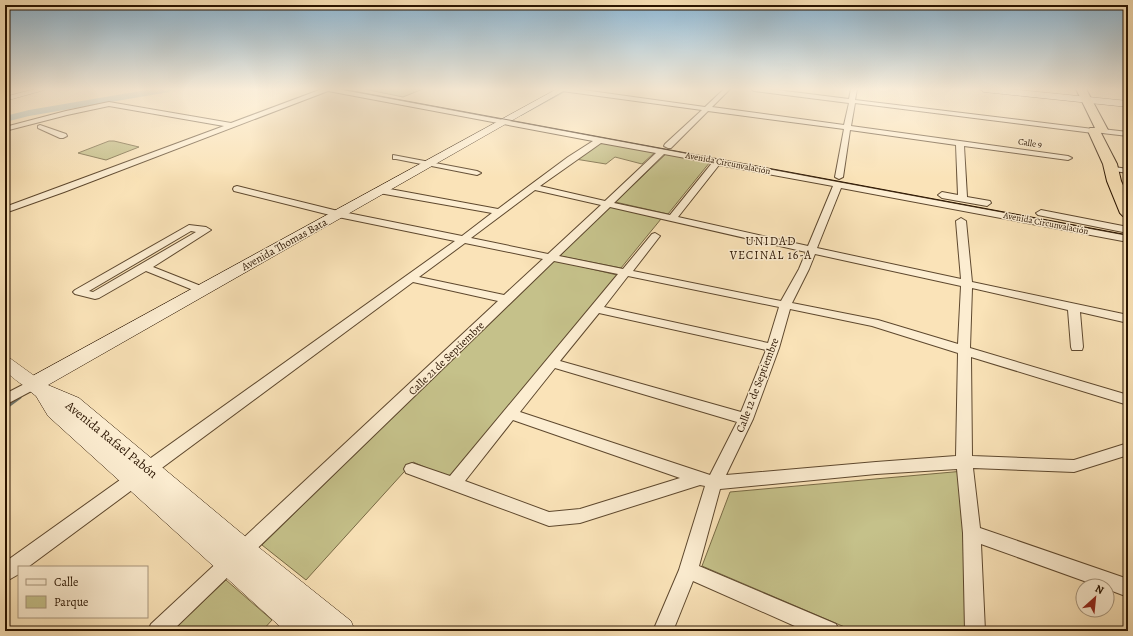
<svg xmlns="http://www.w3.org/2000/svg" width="1133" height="636" font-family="Alegreya,serif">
	<rect width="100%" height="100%" fill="#fae3b8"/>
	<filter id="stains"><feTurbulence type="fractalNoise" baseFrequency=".005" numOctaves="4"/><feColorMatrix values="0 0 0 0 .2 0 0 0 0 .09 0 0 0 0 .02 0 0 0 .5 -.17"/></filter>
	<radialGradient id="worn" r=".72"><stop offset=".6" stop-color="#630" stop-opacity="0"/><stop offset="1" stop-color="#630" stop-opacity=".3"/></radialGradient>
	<!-- green -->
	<path fill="#c5c18a" stroke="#786a45" d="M364,89H423L403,97Z
		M109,141H114L139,147L106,160L78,153Z
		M601,141L653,152L654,153L642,164L615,157L606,164L575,159Z
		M666,154L710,162L668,214L615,202Z
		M609,206L661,219L621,268L560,256Z
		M554,260L617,275L450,478L413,462L306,580L262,545Z
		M964,471L965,631H854L702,566L730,492Z
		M226,580L272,620L262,631H172Z"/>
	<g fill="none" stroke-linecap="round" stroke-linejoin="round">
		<!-- stream-far1 -->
		<path stroke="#72796f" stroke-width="1.5" d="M521,115L565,91"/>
		<!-- stream -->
		<path stroke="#72796f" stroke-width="3.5" d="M5,408L20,397"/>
		<!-- river -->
		<path fill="#a2bcb9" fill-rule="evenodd" d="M152,89H174L169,92L29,116L5,122V116L29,110Z"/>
		<!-- minor casing -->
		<g stroke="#5e482e" stroke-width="2">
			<path id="minor" d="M322,89H337L1128,236V242L841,188L817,248L961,279L956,221L961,218L966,221L972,282L1128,315V323L1080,312L1083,347L1082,350H1072L1071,347L1068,310L972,288L970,348L1128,395V405L971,357L972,456L1074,460L1128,443V455L1074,472L973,468L980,528L1128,579V597L1107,589V586H1098L981,544L985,631H965L963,533L957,469L876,474L720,489L699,566L836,624L839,631H806L693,581L673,631H653L679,570L705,486L700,485L580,523L549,526L406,473L404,469L406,465L412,463L450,476L618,274L554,261L172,631H148L151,624L498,301L413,282L28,567H19V574L5,582V562L455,241L338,217L234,191L233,189L234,187L237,186L338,211L462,236L492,213L379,193L375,190L379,187L498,209L568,157L593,141L328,91L64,192L5,213V207L224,126L109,106L67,115L5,131V127L66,111L109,102L231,123ZM601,143L656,153L605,201L540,186ZM664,154L712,163L670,215L614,203ZM719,165L833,186L808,246L678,217ZM535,190L601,205L548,254L471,238ZM610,207L806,252L799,269L781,301L633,271L660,236L655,233L652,234L623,269L559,256ZM465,243L543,259L504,295L419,277ZM815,254L961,286L958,344L878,320L792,303L809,269ZM628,276L779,307L768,343L604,307ZM790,309L872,326L958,353L956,456L876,462L726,475L753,419L779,348ZM599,313L766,350L741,412L560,361ZM555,368L737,422L710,475L520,412ZM513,420L680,478L580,509L549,512L465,481Z
				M559,89H576L705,107L724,89H730L712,107L844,125L849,103L754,91L751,89H769L849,99L851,89H857L855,100L1093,129L1097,131L1093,133L855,103L851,126L1068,156L1072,158L1068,160L964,146L967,197L990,201L991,203L987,206L942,198L938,195L942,192L958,195L956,145L850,130L843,177L839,179L835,177L844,129L708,111L671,148H668L664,146L665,144L702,110L562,91Z
				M40,125L66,134L67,136L63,138H60L38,128V126Z
				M1102,129L1128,132V136L1102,133Z
				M393,155L477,171L481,173L477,175L396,159H393Z
				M1107,166L1128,169V173L1107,170Z
				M1041,210L1128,227V233L1038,215L1036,213Z
				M189,225L206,227L211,230L153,267L206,288L208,290L206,292H198L146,271L99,298L95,299L75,294L73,292L75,290ZM191,231L196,232L93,292L89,291Z
				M34,379L39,381L41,384L39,387L5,405V394Z"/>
		</g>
		<!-- tertiary casing -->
		<g stroke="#5e482e" stroke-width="1">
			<path id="tertiary" d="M35,89H48L5,101V97Z
				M5,358L11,359L40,380L43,384L40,388C27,392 15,379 5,371Z"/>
		</g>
		<!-- secondary casing -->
		<g stroke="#2a1400" stroke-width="1">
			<path id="secondary" d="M557,89H567L48,385L79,398L252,542L351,621L355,631H285L48,416L36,396L27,389L24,384L27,379Z
				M980,89H1009L1128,101V107L984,92Z"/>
		</g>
		<!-- trunk casing -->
		<g stroke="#2a1400" stroke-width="2">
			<path id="trunk" d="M1076,89H1086L1108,130L1106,132L1101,133L1117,164L1121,181L1128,196V218L1123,216L1120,213L1107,181L1103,164L1088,131L1090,128H1095Z"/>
		</g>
		<!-- minor -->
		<use href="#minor" fill="#fcedd1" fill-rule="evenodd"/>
		<!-- tertiary -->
		<use href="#tertiary" fill="#fcedd1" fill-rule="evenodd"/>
		<!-- secondary -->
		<use href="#secondary" fill="#fcedd1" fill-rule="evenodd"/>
		<!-- trunk -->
		<use href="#trunk" fill="#fae3b8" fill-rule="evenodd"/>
		<!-- tram -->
		<path stroke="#2a1400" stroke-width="1" d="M342,89L1128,235"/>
	</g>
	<!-- sky -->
	<linearGradient id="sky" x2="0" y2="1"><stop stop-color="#8cb7d5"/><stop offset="0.5" stop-color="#fdf2df"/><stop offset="1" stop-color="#fdf2df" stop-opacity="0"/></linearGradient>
	<rect width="1133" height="178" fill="url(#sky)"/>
	<g text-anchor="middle" stroke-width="3" stroke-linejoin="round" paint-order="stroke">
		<!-- far-street labels -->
		<g font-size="9" fill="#2a1400" stroke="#fcedd1">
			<text transform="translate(1030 143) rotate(8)" y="3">Calle 9</text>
			<text transform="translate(728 163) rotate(11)" y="3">Avenida Circunvalación</text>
			<text transform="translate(1046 223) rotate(11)" y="3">Avenida Circunvalación</text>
		</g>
		<!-- street labels -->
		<g font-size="11" fill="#2a1400" stroke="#fcedd1">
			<text transform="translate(284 244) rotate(-29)" y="4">Avenida Thomas Bata</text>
			<text transform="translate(446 358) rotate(-44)" y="4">Calle 21 de Septiembre</text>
			<text transform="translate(757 385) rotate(-69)" y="4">Calle 12 de Septiembre</text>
		</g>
		<!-- neighbourhood labels -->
		<g font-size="12" letter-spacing="1" fill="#2a1400" stroke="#fcedd1">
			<text x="771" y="245">UNIDAD<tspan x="771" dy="14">VECINAL 16-A</tspan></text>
		</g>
		<!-- near-street labels -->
		<g font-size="13" fill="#2a1400" stroke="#fcedd1">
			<text transform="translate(112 439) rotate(39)" y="5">Avenida Rafael Pabón</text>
		</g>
	</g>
	<!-- margin -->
	<rect width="1133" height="636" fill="none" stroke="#fae3b8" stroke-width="20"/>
	<rect x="6" y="6" width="1121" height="624" fill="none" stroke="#2a1400" stroke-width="2"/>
	<rect x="10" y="10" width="1113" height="616" fill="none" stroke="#2a1400"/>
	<!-- legend -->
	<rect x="18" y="566" width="130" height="52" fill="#fcedd1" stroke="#a8967d"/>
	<rect x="26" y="579" width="20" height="6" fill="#fcedd1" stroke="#a8967d"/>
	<text x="54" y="586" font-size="12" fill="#2a1400">Calle</text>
	<rect x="26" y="596" width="20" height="12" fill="#c5c18a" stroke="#a8967d"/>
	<text x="54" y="606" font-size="12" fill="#2a1400">Parque</text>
	<!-- north arrow -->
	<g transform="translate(1095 598) rotate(27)"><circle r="19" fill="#fcedd1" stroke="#a8967d"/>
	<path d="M0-3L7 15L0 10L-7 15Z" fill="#8f2418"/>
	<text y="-6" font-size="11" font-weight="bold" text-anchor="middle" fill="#2a1400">N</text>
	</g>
	<rect width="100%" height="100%" filter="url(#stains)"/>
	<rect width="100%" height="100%" fill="url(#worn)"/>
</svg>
